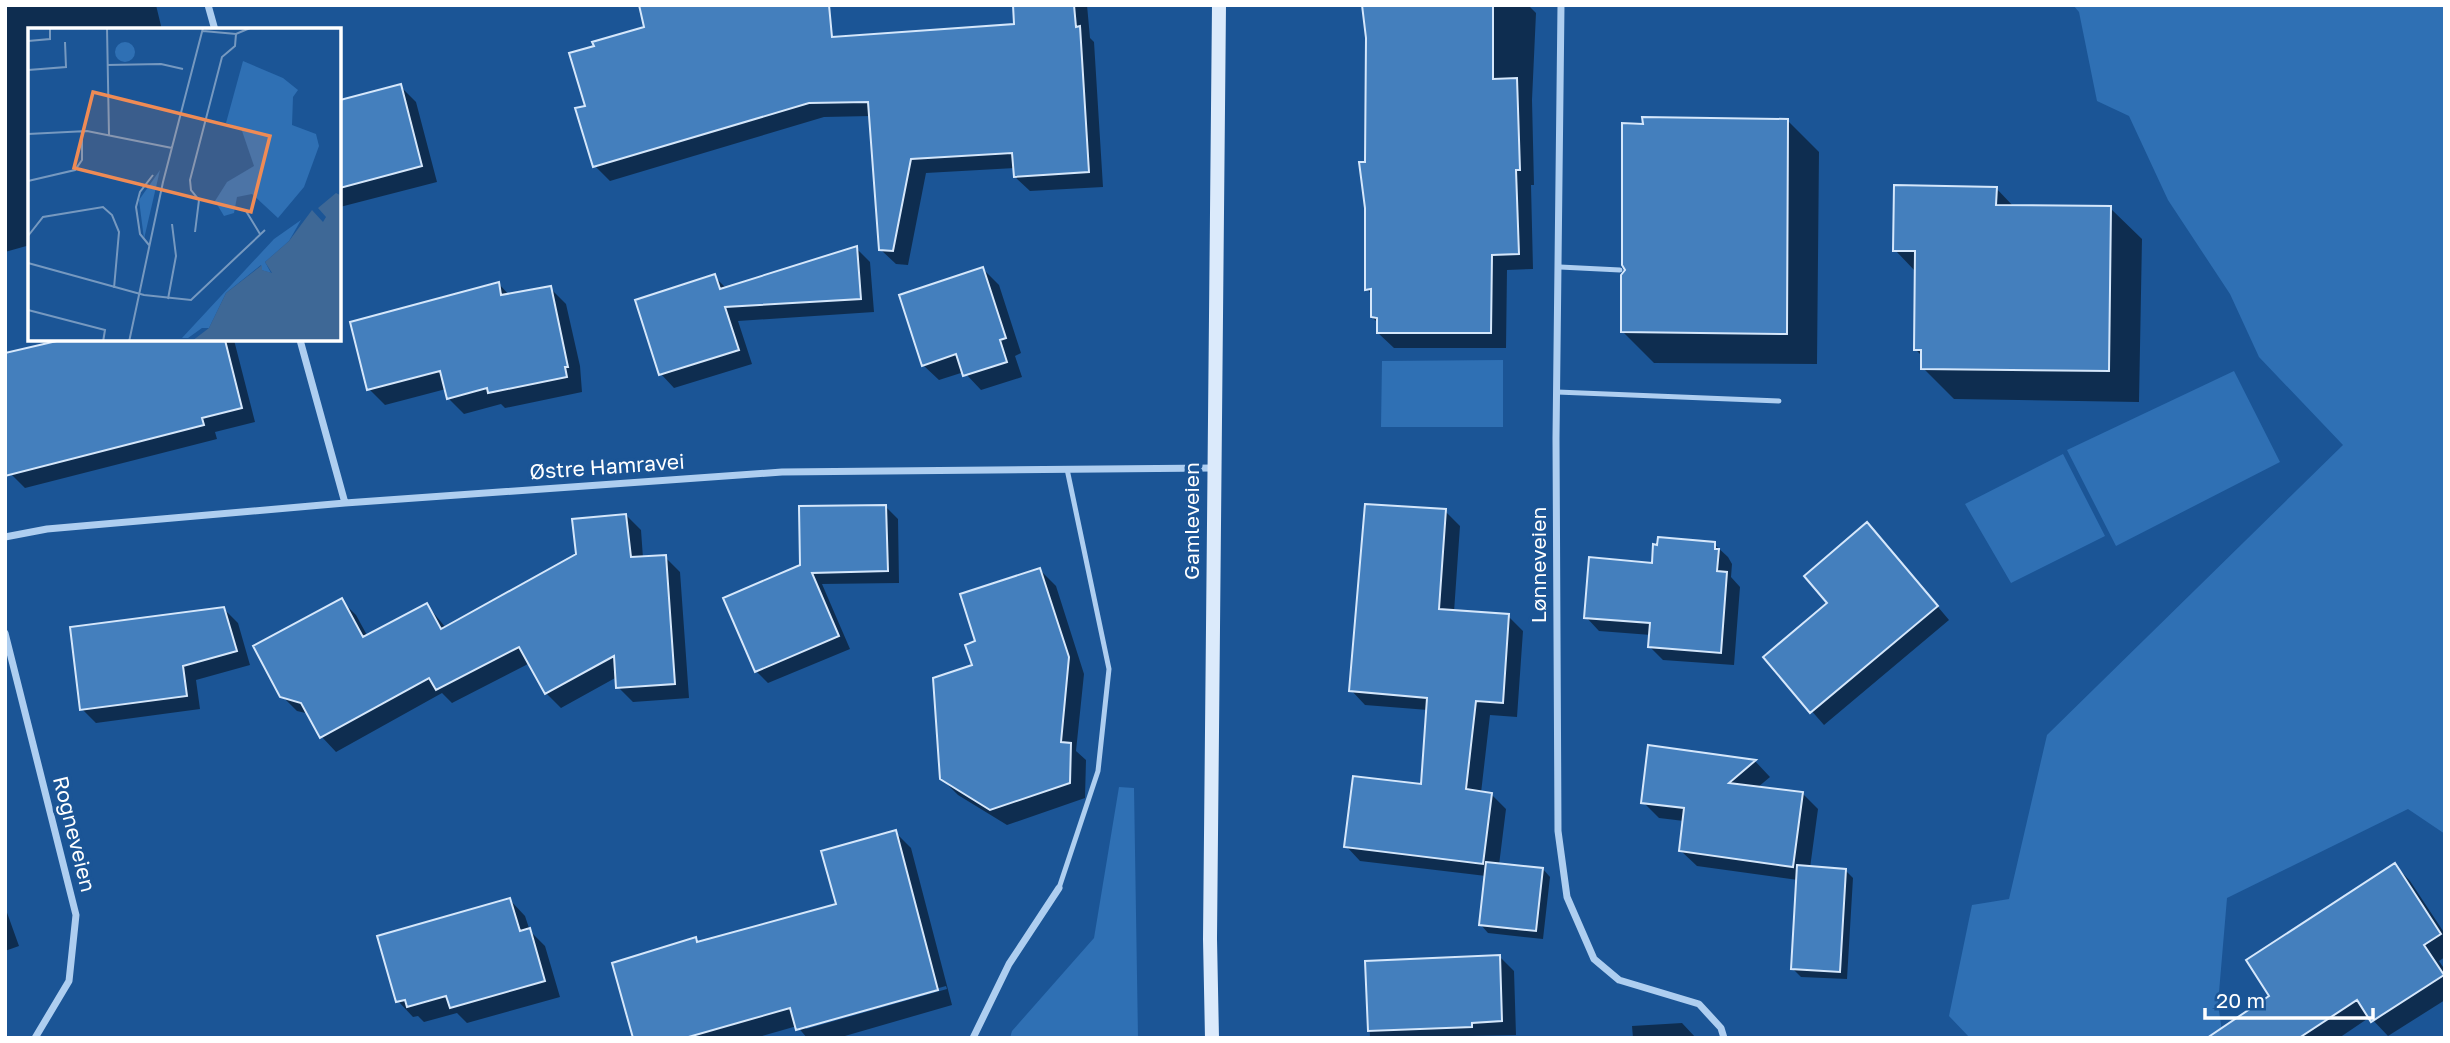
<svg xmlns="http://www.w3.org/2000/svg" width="2450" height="1043" font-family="'Golos Text',sans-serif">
	<rect width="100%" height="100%" fill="#1b5596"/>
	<!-- green -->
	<path fill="#2f70b4" d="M2073,5H2445V834L2408,809L2227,898L2218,1004L2223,1038H1970L1949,1016L1972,905L2009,899L2047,735L2343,445L2259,357L2230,294L2168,200L2129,116L2097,101L2079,12Z
		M1503,360V427H1381L1382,361Z
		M2234,371L2280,462L2116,546L2067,450Z
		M2063,454L2105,536L2011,583L1965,504Z
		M1119,787L1134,788L1138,1038H1010L1012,1031L1094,938Z"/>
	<!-- shadow -->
	<path fill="#0007" fill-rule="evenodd" d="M5,5H156L162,30H30V245L5,252Z
		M1014,5H1087L1090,38L1094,42L1103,187L1030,191L1015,177V168L926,173L908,265L896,264L881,250L871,116L824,117L610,181L595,166L714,60L1016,26Z
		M1364,5H1528L1536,13L1532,100L1534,185H1531L1533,269L1507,270L1506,348H1394L1378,333V323L1372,317V295L1367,289V38Z
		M400,86L416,102L437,182L340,207V101Z
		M1787,120L1819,152L1817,364L1654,363L1623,332L1627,270Z
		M1996,188L2014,207L2110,208L2142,239L2139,402L1954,399L1923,368V357L1915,349L1916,272L1895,250Z
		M856,248L870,262L874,312L738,321L752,364L674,388L661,374L714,276L727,289Z
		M983,269L999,285L1021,353L1015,356L1022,377L981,390L964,372L939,380L923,365Z
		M499,284L510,296L550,288L566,304L580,366L582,392L505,408L501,404L464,414L448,398L446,389L385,405L369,389Z
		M61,340H234L255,422L215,432L217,439L25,488L11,474Z
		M886,507L898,519L899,583L822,584L850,649L768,683L756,671L801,566Z
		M1445,511L1460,526L1454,612L1508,616L1523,631L1517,717L1490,715L1481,793L1491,794L1506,809L1499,865L1543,869L1550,877L1543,939L1488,933L1481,925L1486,876L1360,861L1346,846L1423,786L1428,710L1365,705L1351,690Z
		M626,515L641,530L643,558L665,557L680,572L689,698L633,702L618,687L617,677L561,708L546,693L530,663L452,703L442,693L336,752L322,737L310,714L297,711L282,696L341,600L356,615L368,637L427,605L446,628L578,555Z
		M1880,538L1949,620L1824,725L1765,658L1829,603Z
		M1714,544L1728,557L1732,564L1731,577L1740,587L1734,665L1663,660L1650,647L1651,635L1599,631L1586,617L1653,565Z
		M1040,570L1056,586L1084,674L1076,751L1086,760L1085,798L1007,825L958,795L942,779L974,666Z
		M224,609L238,623L250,665L196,680L200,709L96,723L82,709Z
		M1649,747L1755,761L1770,777L1757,788L1802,793L1818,809L1810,868L1845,870L1853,878L1847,979L1801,977L1793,969L1798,880L1697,866L1681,851L1684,821L1659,818L1643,802Z
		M895,832L911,848L952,1005L838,1038H807L797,1026L755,1038H635L695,939L700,944L838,905ZM946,986L947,989L806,1029V1025Z
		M2395,865L2410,881L2445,934V957L2439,961L2445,970V1000L2388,1036L2370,1017L2339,1038H2240L2272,996Z
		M510,900L525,916L530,931L545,946L560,997L467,1023L457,1013L424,1022L418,1016L413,1017L398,1001Z
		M5,907L19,946L5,951Z
		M1499,956L1514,971L1516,1035L1370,1038L1367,962Z
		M1682,1023L1696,1038H1633L1632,1026Z"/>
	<!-- building -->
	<path fill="#447fbd" stroke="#d5e7fb" stroke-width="2" d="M639,5H829L832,37L1014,24L1013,5H1074L1076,27L1080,26L1089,172L1014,177L1012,153L911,159L893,251L879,250L868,102L809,103L593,167L575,108L585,106L569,53L594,46L592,42L644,27Z
		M1362,5H1493V79L1517,78L1520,170H1516L1519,254L1492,255L1491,333H1377V318L1371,317V289L1365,290V208L1359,162H1365L1366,38Z
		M401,84L422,166L340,188V100Z
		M1642,117L1788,119L1787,334L1621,332V275L1625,270L1622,265V123L1643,124Z
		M1894,185L1997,187L1996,205L2111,206L2109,371L1921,369V350H1914L1915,251H1893Z
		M857,246L861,299L725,307L739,350L659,375L635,300L715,274L720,289Z
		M983,267L1006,338L1000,340L1007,362L963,376L956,354L922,366L899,295Z
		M499,282L501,295L551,286L568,367H565L567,377L488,393L487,388L447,399L440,371L367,390L350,322Z
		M61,340H225L242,408L202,418L204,425L5,476V353Z
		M1365,504L1446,509L1439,609L1509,614L1503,703L1476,701L1466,789L1492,793L1483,864L1344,847L1353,776L1421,784L1427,698L1349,691Z
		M886,505L888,571L812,573L839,636L755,672L723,598L800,565L799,506Z
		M626,514L631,557L666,555L675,684L616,688L614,656L545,694L519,647L436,690L429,678L320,738L301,703L280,697L253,646L342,598L363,637L427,603L441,629L576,554L572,519Z
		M1867,522L1938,606L1810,713L1763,657L1827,603L1804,576Z
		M1658,537L1715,542V549H1719L1717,571L1727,572L1721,653L1648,647L1650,623L1584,618L1589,557L1652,563L1653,544L1657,545Z
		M1040,568L1069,657L1061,742L1071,743L1070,783L990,810L940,779L933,678L972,665L965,645L975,641L960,594Z
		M224,607L237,651L183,666L187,696L80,710L70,627Z
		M1648,745L1756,760L1729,783L1803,792L1793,867L1679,851L1684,808L1641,803Z
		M896,830L938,990L796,1030L790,1008L685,1038H633L612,963L696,937L697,942L836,904L821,851Z
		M1486,862L1543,868L1536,931L1479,925Z
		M2395,863L2441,934L2424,945L2444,975L2371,1022L2357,1000L2299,1038H2207L2269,996L2246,960Z
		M1797,865L1846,869L1840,972L1791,969Z
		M510,898L520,931L530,928L545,981L450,1008L446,996L407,1007L405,1000L396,1002L377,936Z
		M1500,955L1502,1021L1472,1023V1027L1368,1031L1365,961Z"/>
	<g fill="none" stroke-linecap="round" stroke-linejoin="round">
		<!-- lane -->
		<path stroke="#aecef0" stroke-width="5" d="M1560,267L1620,270
			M1557,392L1779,401
			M1059,888L1098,771L1109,669L1067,469"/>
		<!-- street -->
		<path stroke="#aecef0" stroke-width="7" d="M208,5L215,30
			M1561,5L1556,438L1558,831L1567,897L1594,959L1619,980L1699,1004L1721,1028L1724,1038
			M300,340L345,503
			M5,537L47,529L345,503L782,472L1213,468
			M5,633L76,915L69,981L35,1038
			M973,1038L1009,964L1059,888"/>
		<!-- secondary -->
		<path stroke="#dbeafb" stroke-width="14" d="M1212,1038L1210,939L1219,5"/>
	</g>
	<g text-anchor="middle" stroke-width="7" stroke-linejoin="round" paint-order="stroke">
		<!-- street labels -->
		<g font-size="21" fill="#fff" stroke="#1b5596">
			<text transform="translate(607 467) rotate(-4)" y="7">Østre Hamravei</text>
			<text transform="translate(1192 521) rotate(-90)" y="7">Gamleveien</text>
			<text transform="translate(1539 565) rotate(-90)" y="7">Lønneveien</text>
			<text transform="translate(74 834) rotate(76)" y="7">Rogneveien</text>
		</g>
	</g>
	<!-- overview -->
	<g transform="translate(28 28)">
		<rect width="313" height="313" fill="#1b5596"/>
		<path d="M87 24a10 10 0 1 1 20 0a10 10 0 1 1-20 0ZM215,33L255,50L270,62L265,69L264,97L288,106L291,118L276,159L250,190L224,166L209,169L206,185L196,188L187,173L199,154L226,138L213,100L198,95ZM132,142L116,211L111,172ZM273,192L261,213L237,234L243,245L233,242V237L198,265L181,300H174L160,310H154L246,211Z" fill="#2f70b4"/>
		<path d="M308,165L314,168L313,313H164L181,300L198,265L234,237V242L244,245L237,234L261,213L284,182L295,194L298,189L290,180Z" fill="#3e6896"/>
		<path fill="none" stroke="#7699c0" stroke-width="2" d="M79,0L81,107M175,3L208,6L222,0M0,13L22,11V0M79,37L133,36L155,41M0,42L38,39L37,14M0,106L59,103L144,120M0,153L47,142L54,132V103M218,183L232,206M167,204L171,172L163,162L162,152L194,29L207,18L208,6M0,208L15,189L75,179L84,187L91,204L86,260M121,217L112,206L108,179L112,164L125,147M0,235L116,267L163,272L237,202M140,271L148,228L144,196M0,282L77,302L75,314M101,314L135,154L175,0"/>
		<path fill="#ef8b55" fill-opacity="0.15" stroke="#ef8b55" stroke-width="3.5" d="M65,64L242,108L223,184L46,140Z"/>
		<rect width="313" height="313" fill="none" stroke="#fff" stroke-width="3.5"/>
	</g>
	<!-- border -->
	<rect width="2450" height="1043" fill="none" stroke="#ffffff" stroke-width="14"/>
	<!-- scale -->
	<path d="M2205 1008v10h168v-10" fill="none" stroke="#ffffff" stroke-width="3.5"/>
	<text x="2216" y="1008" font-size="21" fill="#ffffff" stroke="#1b5596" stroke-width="5" paint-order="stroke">20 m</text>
</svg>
